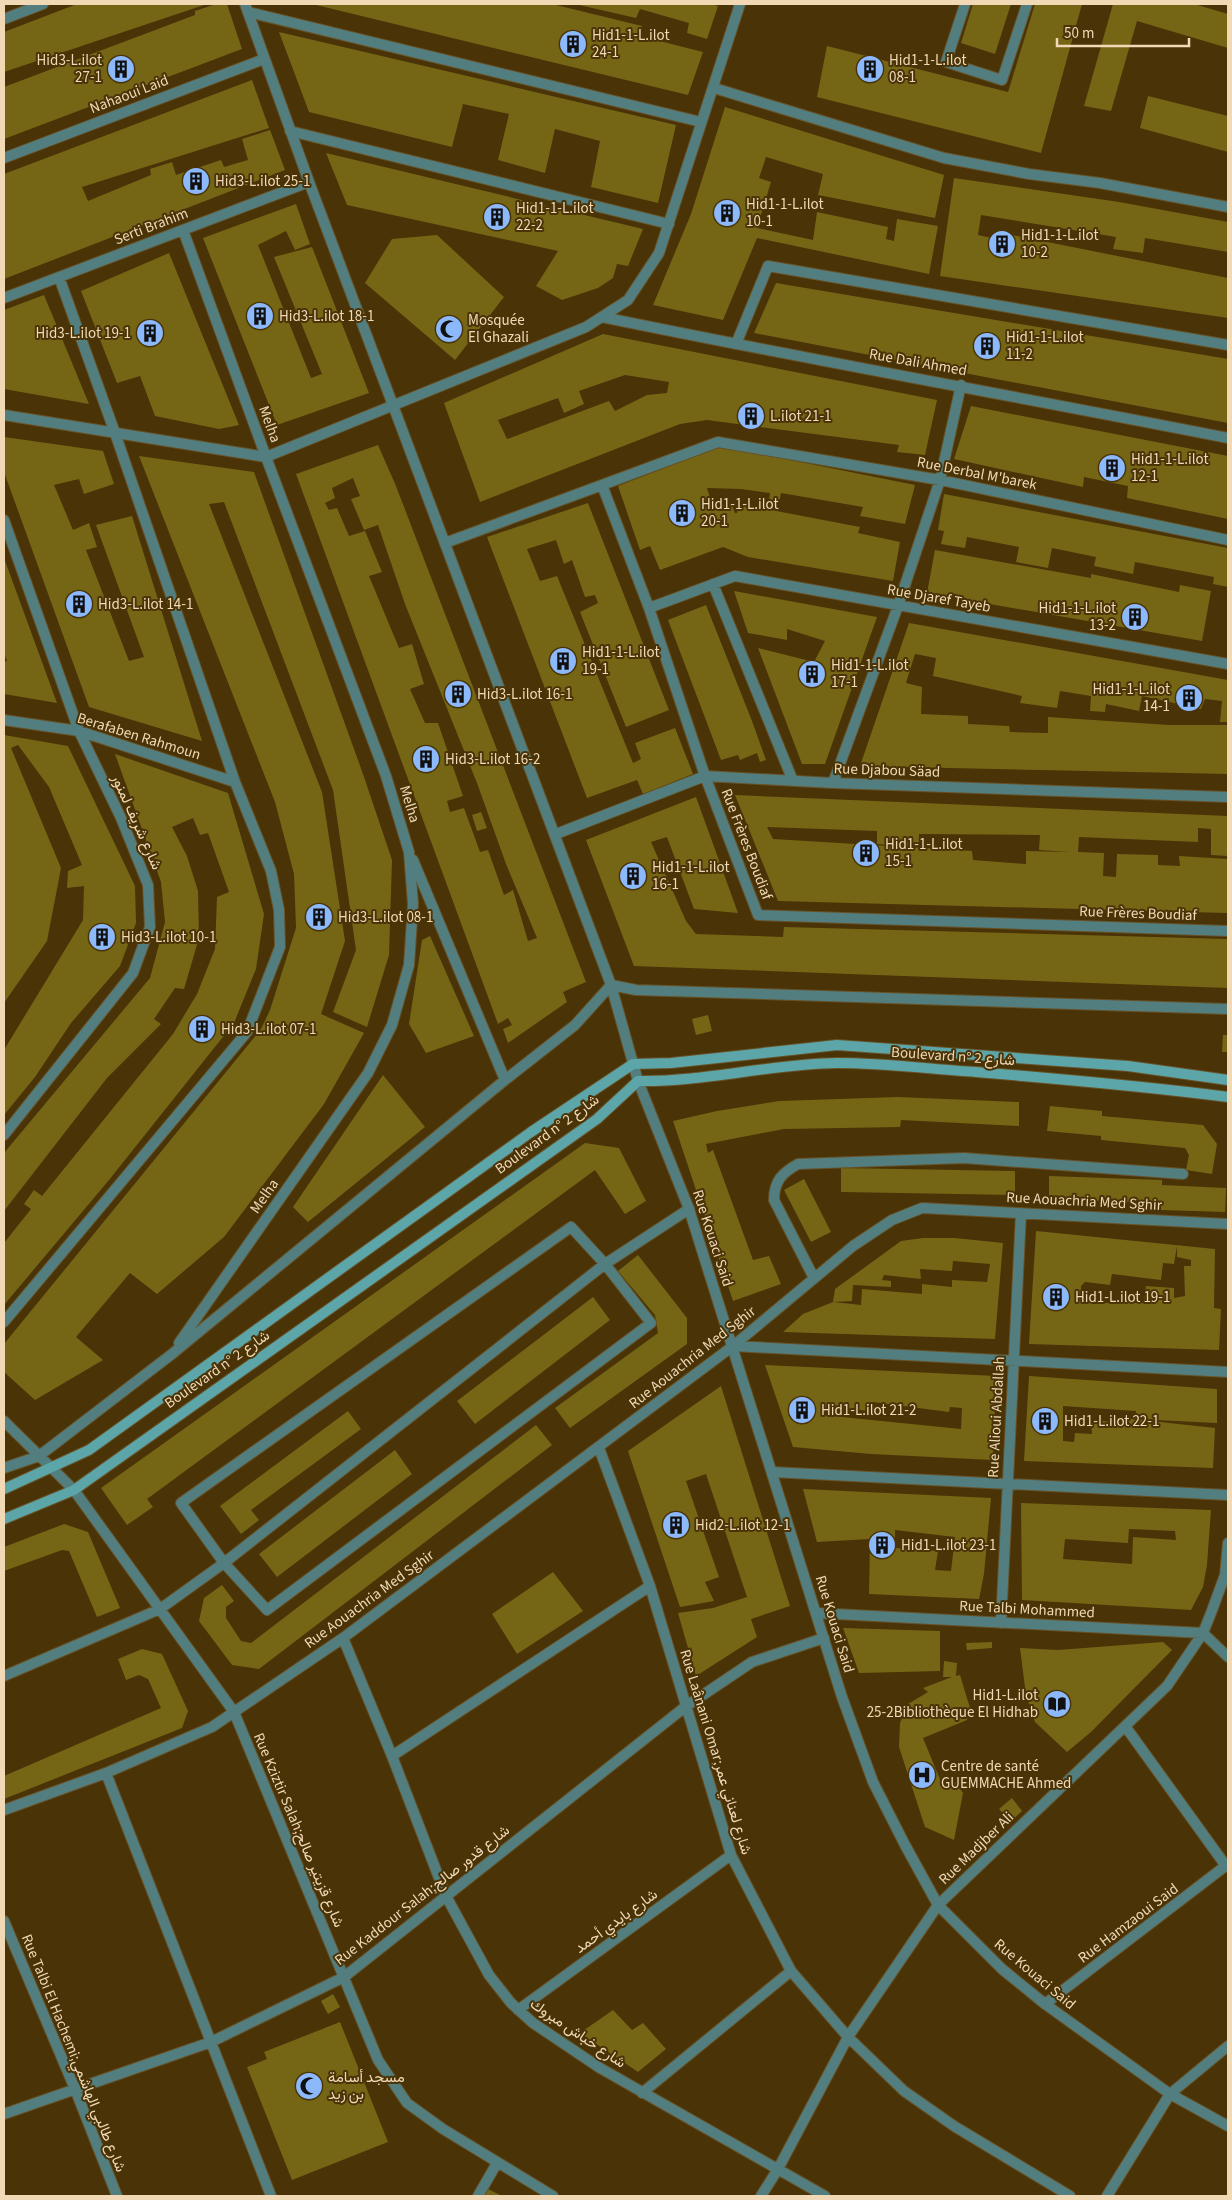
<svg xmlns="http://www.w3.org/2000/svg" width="1232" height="2200" font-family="'Source Sans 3',Vazirmatn,sans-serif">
	<rect width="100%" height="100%" fill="#493307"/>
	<!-- building -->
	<path fill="#756616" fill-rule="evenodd" d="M77,4H207L4,72V32Z
		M216,4H227L242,49L4,139V87L195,15V11Z
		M312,4H552L642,26L640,36L703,52L688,95Z
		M575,4H710L718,6L707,39L687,33L689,23L640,9L636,18Z
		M973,4H1011L995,54L961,43Z
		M1035,4H1082L1041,153L817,97L827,46L1008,92Z
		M1113,4H1194L1228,14V48L1137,21L1111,111L1084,106Z
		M279,32L676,125L658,203L591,187L600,141L555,129L545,173L498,160L509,114L463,104L452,147L309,112Z
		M252,80L269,128L82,187L88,201L151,175L150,169L172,162L176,175L221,160L224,167L248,160L242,139L270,130L285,170L4,279V174Z
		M1148,96L1228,116V152L1140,128Z
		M725,107L944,175L935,218L818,195L823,174L766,157L759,178L771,182L757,228L813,240L817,212L888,227L886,239L894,241L897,219L938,226L929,274L757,238L723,320L653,305L691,214Z
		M326,153L643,229L628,266L617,264L613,278L598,288L562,300L536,286L558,251L347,205Z
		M954,178L1119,202L1228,222V252L1145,238L1143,253L1113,249L1116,237L981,215L978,235L1001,240L1002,233L1228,278V318L940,276Z
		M296,204L310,244L295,250L286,231L258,245L311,378L322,374L274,257L312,247L369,393L277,425L203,238Z
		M437,235L504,297L455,360L365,283L392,239Z
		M169,253L239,425L219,429L155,416L140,376L117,383L81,291Z
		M776,283L1228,359V423L754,333Z
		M44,295L89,404L4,389V310Z
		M603,334L937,400L925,455L897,452L899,445L707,420L680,424L480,502L444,403ZM625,375L669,382L667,393L647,395L615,411L609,401L507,439L498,420L558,398L564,413L584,404L579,391Z
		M971,406L1228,456V519L1127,498L1128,486L1084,477L1083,487L954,459Z
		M4,437L103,451L114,484L84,494L79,479L54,485L73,530L89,523L97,547L86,550L129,661L144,657L96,525L132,516L202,741L89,707L4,472Z
		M378,445L396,486L586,982L563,992L567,1002L508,1043L503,1029L512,1025L508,1018L498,1024L296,474ZM353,478L360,496L351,499L364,530L378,525L405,604L477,783L506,864L537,938L528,941L513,890L504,895L488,850L480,852L464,808L450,812L447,801L463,796L438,723H425L410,689L424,684L412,644L399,648L369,576L382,572L365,531L349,536L337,508L329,510L325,503L335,498L332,488Z
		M721,446L915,485L905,524L860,516L863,507L781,493L779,503L769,501L770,493L741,489L707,488L712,504L718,503L720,506L731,503L735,513H737L740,504L860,527L858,533L900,542L893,581L748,557L723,547L660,570L650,546L640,550L618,486Z
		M139,456L254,472L363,774L392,860L389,955L367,1027L333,1012L356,950L333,790L224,502L209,504L322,792L345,941L321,1014L364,1033L324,1104L224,1237L157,1294L130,1273L76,1337L103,1360L35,1400L4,1372V1344L261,1029L270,1010L296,928L294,874L275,802Z
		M944,494L1228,548V587L1213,584L1214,577L1135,562L1133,574L1094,566L1096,557L1052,548L1048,568L1016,562L1019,547L967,537L965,548L941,544L944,531L938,530Z
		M588,503L669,710L626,727L580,612L598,603L595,595L585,597L572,560L564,564L556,540L527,549L540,581L557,576L633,763L641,759L635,743L675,728L693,774L643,794L637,780L587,798L487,537Z
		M935,550L1091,578V574L1179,592L1180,585L1211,591L1202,641L927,593Z
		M4,558L57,703L4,694V662L7,661L4,653Z
		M734,591L877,617L825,764H802L758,648L814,662L825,641L787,629V640L748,633Z
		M706,605L752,721L766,760L760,762L757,753L740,760L738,755L721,760L668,620Z
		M909,623L1228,680V722H1220L1222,701L1205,699L1201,709L1142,696L1139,711L1106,704L1105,712L1090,711L1091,696L1060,691L1057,708L1020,703L1022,696L933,676L936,658L915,654L906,683L922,687L921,714L968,716V724L1009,726L1010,732L1048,733V717L1169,725H1228V774L860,766Z
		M4,735L68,746L135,886L136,923L120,966L71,1023L35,1077L4,1115V1050L83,920L84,886L67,888L68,871L82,865L49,787L18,745L11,748L61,868L47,941L4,1003Z
		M115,754L228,793L264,914L256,969L234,1023L109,1180L4,1305V1243L31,1209L24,1204L34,1190L42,1196L173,1034L197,994L215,949L217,897L229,892L208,833L200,835L193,818L172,827L187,856L198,891L199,938L184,989L175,988L154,1019L161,1024L107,1078L4,1211V1153L150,978L165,922L161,882Z
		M735,795L1228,816V856L1211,855V829L1198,828V842L1079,837L1078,852L1104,853L1103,876L1116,877L1117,854L1158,855V865L1180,866L1179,856L1228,859V912L1227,913L778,901ZM767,827L877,831V844L919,847V834L1040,835L1039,850L1070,852L1026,851V864L973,860L972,851L773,839Z
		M696,797L738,913L694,909L667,837L651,842L686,921L696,934L783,937L784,927L1228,939V988L634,966L586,840Z
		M481,812L487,828L477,831L472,815Z
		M430,936L474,1036L426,1053L409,1024L422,940Z
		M708,1015L712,1031L696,1035L692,1019Z
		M1223,1035H1228V1052H1222Z
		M383,1075L425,1127L308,1222L293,1207Z
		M898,1097L1019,1102V1126L901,1120L900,1127L784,1129L706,1144L708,1153L713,1150L753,1260L769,1256L781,1284L733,1301L673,1121L717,1111L779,1101Z
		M1050,1106L1102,1111V1116L1203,1125L1217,1144L1212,1174L1186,1170L1189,1155L1185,1148L1101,1140V1136L1047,1131Z
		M585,1143L619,1148L646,1201L625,1214L595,1170L147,1499L153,1507L127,1525L101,1488Z
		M841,1168L1015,1171V1195L841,1192Z
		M1049,1176L1162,1180V1185L1226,1188L1225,1212L1161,1210V1203L1049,1199Z
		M804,1179L831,1232L811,1242L784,1190Z
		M1036,1231L1215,1249L1214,1308L1221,1309L1219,1350L1029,1344ZM1177,1246V1257L1191,1260V1266H1184L1185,1296L1174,1298V1288L1146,1286L1144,1303H1081V1286L1085,1282L1110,1285L1112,1274L1161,1280L1163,1263L1174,1264Z
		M923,1238H955L1003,1243L995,1339L783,1332L803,1314L833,1302L835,1289L901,1241ZM953,1261L990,1264L987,1282L952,1280V1287L922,1284V1294L862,1289L861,1305L833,1302L852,1301L853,1285L891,1287V1281L882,1280L884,1275L921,1279L920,1269L952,1271Z
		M638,1255L687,1318V1344L570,1428L555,1408L658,1333L655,1315L618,1271Z
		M593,1297L610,1320L475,1424L457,1401Z
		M765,1365L996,1376L993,1460L871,1454L793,1447ZM873,1402L949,1412L950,1407L962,1408L961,1429L822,1415L825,1407L872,1411Z
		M1029,1376L1217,1389V1423L1135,1419L1136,1411L1063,1406V1441L1074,1442L1075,1433L1092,1434L1091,1420L1123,1423L1124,1418L1215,1428L1213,1468L1024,1461Z
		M721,1386L790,1606L751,1619L757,1637L696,1676L678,1613L713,1608L747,1597L706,1474L686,1481L719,1577L705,1582L714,1601L680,1607L628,1451Z
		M348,1411L361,1429L251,1510L259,1520L241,1534L220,1506Z
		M536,1425L552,1445L259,1669L232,1665L199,1621L204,1598L222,1585L234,1601L226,1607V1618L241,1641L251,1643Z
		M395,1450L412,1474L277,1577L259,1554Z
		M803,1489L991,1498L984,1574L979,1599L869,1594L870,1539L817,1542ZM895,1530L955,1537L951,1571L935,1570L938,1551L895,1548Z
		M1021,1503L1211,1510L1207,1565L1203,1587L1191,1610L1022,1600ZM1129,1529L1175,1531L1176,1540L1133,1537L1132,1564L1063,1559L1065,1539L1128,1543Z
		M64,1524L88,1532L120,1608L97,1617L69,1551L62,1550L4,1571V1547Z
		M553,1572L583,1611L517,1654L492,1614Z
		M843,1628L940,1631V1671L859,1673Z
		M992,1642V1648L967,1650L966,1643Z
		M1163,1642L1172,1650L1091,1732L1067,1752L1035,1722L1026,1695L1020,1648L1058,1650Z
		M142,1649L162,1654L188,1711L182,1728L4,1799V1776L161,1708L148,1679L139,1675L126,1680L118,1659Z
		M944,1661L957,1663L956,1676L960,1675L970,1708L967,1720L923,1738L944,1789L955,1782L963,1793L954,1840L925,1827L899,1747L900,1723L908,1704L928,1692L923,1688L952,1677H943Z
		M1012,1798L1022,1811L1010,1822L999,1809Z
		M333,1994L340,2007L328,2014L321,2001Z
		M613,2010L632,2030L643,2023L666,2049L638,2072L580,2033Z
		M340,2022L388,2142L292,2180L247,2067L267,2059L264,2052Z
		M488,2189L502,2196H484Z"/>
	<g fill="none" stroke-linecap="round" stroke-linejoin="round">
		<!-- minor casing -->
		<g stroke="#675126" stroke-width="12">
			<path id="minor" d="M965,4L946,62L1002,80L1027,4
				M248,12L701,122
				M4,19L43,4
				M714,88L944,158L1029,174L1100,183L1228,207
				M290,131L669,224
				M4,158L264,59
				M4,298L309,182
				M736,344L768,266L1228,345
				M4,520L79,731L121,818L148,885L150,927L133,973L4,1135
				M1228,540L940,480L718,442L602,485L649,608L705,776L758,915L1228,931
				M445,543L602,485
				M713,584L793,781
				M649,608L735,576L1228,664
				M4,720L79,731L235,782
				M833,783L898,606L940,480L961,385
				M556,834L705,776L833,783L1228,797
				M413,860L505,1080
				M571,1227L605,1264L651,1323L267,1610L224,1563L181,1503Z
				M814,1278L774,1200C774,1181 782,1173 798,1164L964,1158L1183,1174
				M4,1322L247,1032L280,947L279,910L271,871L235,782L115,433L59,277
				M179,1343L368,1073L392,1025L409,965L413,904L409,852L386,776L266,457L183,230
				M733,1346L1228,1372
				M4,1421L74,1490L234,1712L378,2060L407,2103L443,2129L553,2196
				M599,1448L650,1586L731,1855L791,1971L848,2037L904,2091L954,2126L1070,2196
				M4,1468L39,1456L172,1354L505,1080L575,1025L611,985L636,990L1228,1009
				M772,1472L1228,1495
				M816,1613L1203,1633L1228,1657
				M1001,1623L1021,1213
				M343,1638L392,1756L446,1896L489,1975L511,2003L533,2023L600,2068L825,2196
				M4,1676L160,1609L224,1563L605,1264L689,1209
				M1125,1726L1226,1866
				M392,1756L650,1586
				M106,1773L271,2196
				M4,1810L106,1773L212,1727L343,1638L733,1346L853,1246L892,1220L922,1208L1228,1224
				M4,1921L75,2089L117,2196
				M1045,2004L1228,1864
				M518,2010L731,1855
				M642,2093L791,1971
				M4,2114L211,2042L344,1977L685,1707L752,1662L824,1638
				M478,2196L497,2163
				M761,2196L778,2169L848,2037L938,1905L1167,1686L1203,1633L1211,1613L1225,1575L1228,1543
				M1107,2196L1170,2094L1228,2046"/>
		</g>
		<!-- tertiary casing -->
		<g stroke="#675126" stroke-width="12">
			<path id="tertiary" d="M245,4L309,182L611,985L638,1081L689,1209L842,1697L873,1782L905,1845L938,1905L1002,1969L1045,2004L1170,2094L1228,2126
				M602,317C810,360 1020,397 1228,438
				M4,415L266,457L586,327L628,300L659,253L740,4"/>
		</g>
		<!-- secondary casing -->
		<g stroke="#675126" stroke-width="12">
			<path id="secondary" d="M4,1489L89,1450L531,1132L633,1064L671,1063L837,1045L1128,1066L1228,1080
				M4,1519L74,1490L597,1119L638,1081C705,1082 770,1064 837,1063C883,1063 930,1069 976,1072C1061,1079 1144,1086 1228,1097"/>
		</g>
		<!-- minor -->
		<use href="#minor" stroke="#527e7f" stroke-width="10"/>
		<!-- tertiary -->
		<use href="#tertiary" stroke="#527e7f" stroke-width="10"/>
		<!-- secondary -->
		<use href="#secondary" stroke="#5ca5a8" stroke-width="10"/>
	</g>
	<!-- icons -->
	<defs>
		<g id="building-disc" transform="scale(1.4375)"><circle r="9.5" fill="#8cb9fc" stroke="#493307"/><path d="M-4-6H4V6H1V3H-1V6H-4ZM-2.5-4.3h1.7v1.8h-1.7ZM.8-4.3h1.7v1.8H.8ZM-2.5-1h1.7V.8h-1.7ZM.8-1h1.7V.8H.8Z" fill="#111"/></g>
		<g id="mosque-disc" transform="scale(1.4375)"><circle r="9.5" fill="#8cb9fc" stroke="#493307"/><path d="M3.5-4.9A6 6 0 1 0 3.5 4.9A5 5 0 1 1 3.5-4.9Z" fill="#111"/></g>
		<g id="library-disc" transform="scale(1.4375)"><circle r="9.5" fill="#8cb9fc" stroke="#493307"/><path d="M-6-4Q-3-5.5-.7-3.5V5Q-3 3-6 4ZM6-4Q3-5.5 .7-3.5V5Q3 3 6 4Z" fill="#111"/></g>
		<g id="hospital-disc" transform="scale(1.4375)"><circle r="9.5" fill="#8cb9fc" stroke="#493307"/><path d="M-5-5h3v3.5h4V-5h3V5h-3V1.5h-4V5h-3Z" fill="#111"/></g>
	</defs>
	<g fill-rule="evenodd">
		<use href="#building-disc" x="573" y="44"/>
		<use href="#building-disc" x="121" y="69"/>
		<use href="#building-disc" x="870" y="69"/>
		<use href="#building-disc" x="196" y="181"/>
		<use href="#building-disc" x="727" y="213"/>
		<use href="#building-disc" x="497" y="217"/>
		<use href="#building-disc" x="1002" y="244"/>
		<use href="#building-disc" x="260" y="316"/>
		<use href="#mosque-disc" x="449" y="329"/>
		<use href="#building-disc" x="150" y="333"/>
		<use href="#building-disc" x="987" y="346"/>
		<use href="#building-disc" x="751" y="416"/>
		<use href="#building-disc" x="1112" y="468"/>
		<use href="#building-disc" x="682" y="513"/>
		<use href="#building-disc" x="79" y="604"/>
		<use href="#building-disc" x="1135" y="617"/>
		<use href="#building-disc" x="563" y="661"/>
		<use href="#building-disc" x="812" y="674"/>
		<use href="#building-disc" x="458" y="694"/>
		<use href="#building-disc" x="1189" y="698"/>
		<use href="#building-disc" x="426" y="759"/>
		<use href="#building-disc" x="866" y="853"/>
		<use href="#building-disc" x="633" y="876"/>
		<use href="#building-disc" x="319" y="917"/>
		<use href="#building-disc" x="102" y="937"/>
		<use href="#building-disc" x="202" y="1029"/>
		<use href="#building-disc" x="1056" y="1297"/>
		<use href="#building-disc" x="802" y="1410"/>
		<use href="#building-disc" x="1045" y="1421"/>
		<use href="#building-disc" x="676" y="1525"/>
		<use href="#building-disc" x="882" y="1545"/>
		<use href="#library-disc" x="1057" y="1704"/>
		<use href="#hospital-disc" x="922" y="1775"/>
		<use href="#mosque-disc" x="309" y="2086"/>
	</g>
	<g text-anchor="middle" stroke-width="4" stroke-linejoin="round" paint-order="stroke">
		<!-- poi labels -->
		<g font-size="15" fill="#f1d9b6" stroke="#493307" text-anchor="start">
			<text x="592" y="40">Hid1-1-L.ilot<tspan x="592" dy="17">24-1</tspan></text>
			<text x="102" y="65" text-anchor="end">Hid3-L.ilot<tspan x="102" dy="17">27-1</tspan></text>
			<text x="889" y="65">Hid1-1-L.ilot<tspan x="889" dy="17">08-1</tspan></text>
			<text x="215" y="186">Hid3-L.ilot 25-1</text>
			<text x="746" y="209">Hid1-1-L.ilot<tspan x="746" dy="17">10-1</tspan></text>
			<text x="516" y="213">Hid1-1-L.ilot<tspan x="516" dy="17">22-2</tspan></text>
			<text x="1021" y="240">Hid1-1-L.ilot<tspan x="1021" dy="17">10-2</tspan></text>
			<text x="279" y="321">Hid3-L.ilot 18-1</text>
			<text x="468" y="325">Mosquée<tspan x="468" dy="17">El Ghazali</tspan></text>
			<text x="131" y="338" text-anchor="end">Hid3-L.ilot 19-1</text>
			<text x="1006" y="342">Hid1-1-L.ilot<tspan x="1006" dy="17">11-2</tspan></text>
			<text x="770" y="421">L.ilot 21-1</text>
			<text x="1131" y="464">Hid1-1-L.ilot<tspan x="1131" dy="17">12-1</tspan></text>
			<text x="701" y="509">Hid1-1-L.ilot<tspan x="701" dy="17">20-1</tspan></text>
			<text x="98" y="609">Hid3-L.ilot 14-1</text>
			<text x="1116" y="613" text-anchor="end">Hid1-1-L.ilot<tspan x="1116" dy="17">13-2</tspan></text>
			<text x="582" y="657">Hid1-1-L.ilot<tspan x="582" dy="17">19-1</tspan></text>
			<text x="831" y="670">Hid1-1-L.ilot<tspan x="831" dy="17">17-1</tspan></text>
			<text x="1170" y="694" text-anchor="end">Hid1-1-L.ilot<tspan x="1170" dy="17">14-1</tspan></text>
			<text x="477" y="699">Hid3-L.ilot 16-1</text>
			<text x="445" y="764">Hid3-L.ilot 16-2</text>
			<text x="885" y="849">Hid1-1-L.ilot<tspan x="885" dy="17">15-1</tspan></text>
			<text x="652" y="872">Hid1-1-L.ilot<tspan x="652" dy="17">16-1</tspan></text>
			<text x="338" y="922">Hid3-L.ilot 08-1</text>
			<text x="121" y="942">Hid3-L.ilot 10-1</text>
			<text x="221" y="1034">Hid3-L.ilot 07-1</text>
			<text x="1075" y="1302">Hid1-L.ilot 19-1</text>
			<text x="821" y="1415">Hid1-L.ilot 21-2</text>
			<text x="1064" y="1426">Hid1-L.ilot 22-1</text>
			<text x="695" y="1530">Hid2-L.ilot 12-1</text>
			<text x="901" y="1550">Hid1-L.ilot 23-1</text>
			<text x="1038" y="1700" text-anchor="end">Hid1-L.ilot<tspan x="1038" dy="17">25-2Bibliothèque El Hidhab</tspan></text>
			<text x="941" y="1771">Centre de santé<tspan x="941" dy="17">GUEMMACHE Ahmed</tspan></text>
			<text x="328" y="2082">مسجد أسامة<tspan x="328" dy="17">بن زيد</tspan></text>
		</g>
		<!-- street labels -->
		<g font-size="15" fill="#f1d9b6" stroke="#493307">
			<text transform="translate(129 94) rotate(-21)" y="5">Nahaoui Laid</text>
			<text transform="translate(151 226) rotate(-21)" y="5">Serti Brahim</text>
			<text transform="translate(918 362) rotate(10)" y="5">Rue Dali Ahmed</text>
			<text transform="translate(270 424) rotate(70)" y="5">Melha</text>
			<text transform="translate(977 473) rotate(11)" y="5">Rue Derbal M'barek</text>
			<text transform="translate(939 598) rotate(10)" y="5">Rue Djaref Tayeb</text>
			<text transform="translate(139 736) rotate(17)" y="5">Berafaben Rahmoun</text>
			<text transform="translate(887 770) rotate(2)" y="5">Rue Djabou Säad</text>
			<text transform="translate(410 804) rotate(73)" y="5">Melha</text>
			<text transform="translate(137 822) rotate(66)" y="5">شارع شريف لمنور</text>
			<text transform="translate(747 844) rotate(69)" y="5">Rue Frères Boudiaf</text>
			<text transform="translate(1138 913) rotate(2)" y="5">Rue Frères Boudiaf</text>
			<text transform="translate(953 1056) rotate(4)" y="5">Boulevard n° شارع 2</text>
			<text transform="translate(547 1134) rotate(-36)" y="5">Boulevard n° شارع 2</text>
			<text transform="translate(264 1196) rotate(-55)" y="5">Melha</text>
			<text transform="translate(1084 1201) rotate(3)" y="5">Rue Aouachria Med Sghir</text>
			<text transform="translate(713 1238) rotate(72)" y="5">Rue Kouaci Said</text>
			<text transform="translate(692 1357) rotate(-38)" y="5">Rue Aouachria Med Sghir</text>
			<text transform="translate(217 1369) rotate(-35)" y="5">Boulevard n° شارع 2</text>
			<text transform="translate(996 1417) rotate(-87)" y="5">Rue Alioui Abdallah</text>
			<text transform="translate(369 1599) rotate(-36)" y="5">Rue Aouachria Med Sghir</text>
			<text transform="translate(1027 1609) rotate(3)" y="5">Rue Talbi Mohammed</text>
			<text transform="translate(835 1624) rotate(73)" y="5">Rue Kouaci Said</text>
			<text transform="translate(716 1752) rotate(73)" y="5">Rue Laânani Omar;شارع لعناني عمر</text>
			<text transform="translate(299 1830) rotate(67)" y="5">Rue Kziztir Salah;شارع قزيتير صالح</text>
			<text transform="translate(976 1848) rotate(-44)" y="5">Rue Madjber Ali</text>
			<text transform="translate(422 1895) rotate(-38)" y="5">Rue Kaddour Salah;شارع قدور صالح</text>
			<text transform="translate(616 1921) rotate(-36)" y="5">شارع بايدي أحمد</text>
			<text transform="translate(1128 1923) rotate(-37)" y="5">Rue Hamzaoui Said</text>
			<text transform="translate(1035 1974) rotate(40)" y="5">Rue Kouaci Said</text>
			<text transform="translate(578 2033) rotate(34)" y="5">شارع خباش مبروك</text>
			<text transform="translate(74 2053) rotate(68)" y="5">Rue Talbi El Hachemi;شارع طالبي الهاشمي</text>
		</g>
	</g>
	<!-- border -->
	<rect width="1232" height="2200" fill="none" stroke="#f1d9b6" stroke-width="10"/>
	<!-- scale -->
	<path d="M1057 38v8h132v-8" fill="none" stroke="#f1d9b6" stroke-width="2.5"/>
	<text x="1064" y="38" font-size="15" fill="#f1d9b6" stroke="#493307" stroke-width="4" paint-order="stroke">50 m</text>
</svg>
